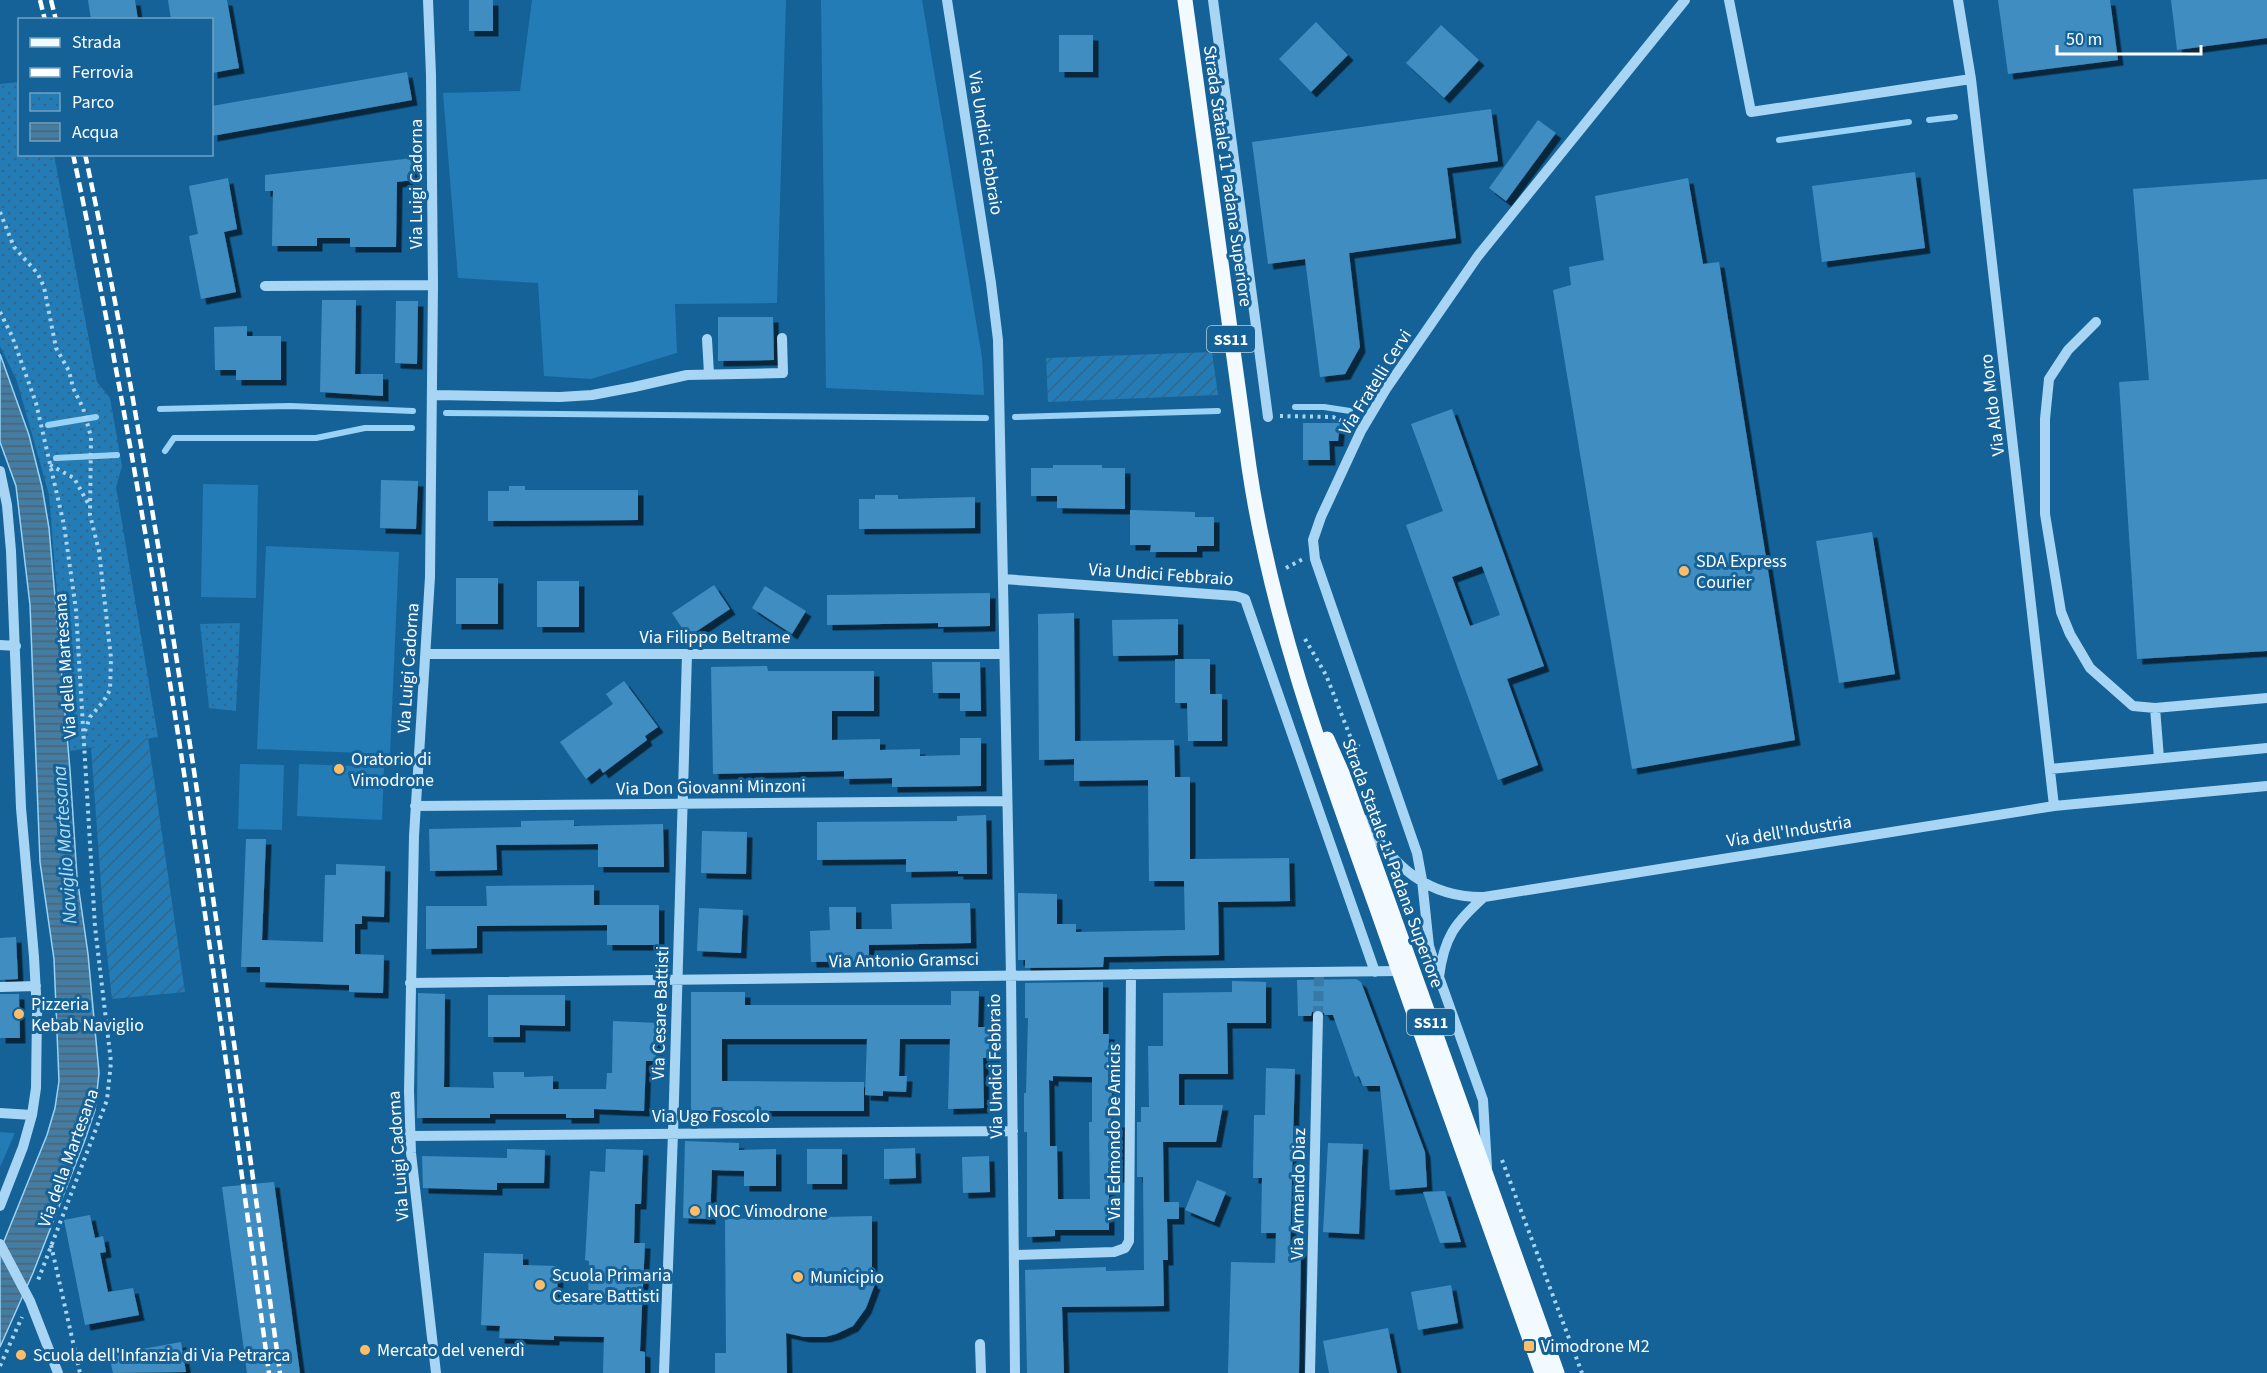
<svg xmlns="http://www.w3.org/2000/svg" width="2267" height="1373" font-family="'Source Sans 3',sans-serif">
	<defs>
		<pattern id="park-dots" width="8" height="8" patternUnits="userSpaceOnUse" patternTransform="scale(1.5)"><rect width="8" height="8" fill="#237cb5"/><path d="M2 2h.1M6 6h.1" fill="none" stroke="#356686" stroke-width="1.8" stroke-linecap="round"/></pattern>
		<pattern id="garden-furrows" width="10" height="10" patternUnits="userSpaceOnUse" patternTransform="scale(1.5)"><rect width="10" height="10" fill="#237cb5"/><path d="M-1 1l2-2M0 10L10 0M9 11l2-2" fill="none" stroke="#356686"/></pattern>
		<pattern id="water-rules" width="6" height="5" patternUnits="userSpaceOnUse" patternTransform="scale(1.5)"><rect width="6" height="5" fill="#457ca2"/><path d="M0 2.5h6" fill="none" stroke="#486477"/></pattern>
		<filter id="shadow"><feDropShadow dx="5.5" dy="5.5" stdDeviation="0" flood-color="#0009"/></filter>
	</defs>
	<rect width="100%" height="100%" fill="#146298"/>
	<!-- grass -->
	<path fill="#237cb5" d="M532,0H786L777,303L675,304L677,353L591,379L544,376L538,283L458,278L443,93L520,91Z
		M821,0H922L982,357L984,395L826,388Z
		M203,484L258,485L256,598L201,597Z
		M266,546L399,552L390,754L257,749Z
		M240,764L284,765L282,830L238,829Z
		M299,764L384,767L382,820L297,816Z
		M0,1132L15,1133L0,1167Z"/>
	<!-- park -->
	<path fill="url(#park-dots)" d="M19,82L20,154L54,155L97,382L110,398L122,466L116,487L158,737L70,751L49,495L17,381L0,346V84Z
		M240,623L236,711L209,708L200,624Z"/>
	<!-- garden -->
	<path fill="url(#garden-furrows)" d="M1212,352L1218,395L1048,402L1046,358Z
		M148,738L185,992L112,999L104,927L91,747Z"/>
	<!-- water -->
	<path fill="url(#water-rules)" stroke="#99d2f5" stroke-width="1.5" d="M0,354L29,435L42,487L49,528L70,770L77,877L88,954L99,1073L95,1110L85,1140L33,1273L0,1347V1251L47,1135L55,1108L59,1081L54,959L40,862L30,605L16,486L0,442Z"/>
	<g fill="none" stroke-linecap="round" stroke-linejoin="round">
		<!-- stream -->
		<path stroke="#99d2f5" stroke-width="6" d="M1929,120L1955,117
			M1779,140L1909,122
			M1295,407H1324L1350,411
			M160,409L290,406L413,411
			M446,413L986,418
			M1015,417L1218,411
			M48,425L96,417
			M165,451L174,438H316L365,428H412
			M56,458L117,455"/>
	</g>
	<!-- building -->
	<path fill="#418dc1" fill-rule="evenodd" filter="url(#shadow)" d="M88,0H135L138,20H91Z
		M168,0H227L239,68L212,73V20H171Z
		M469,0H493V31H469Z
		M1998,0H2110L2118,60L2008,74Z
		M2171,0H2267V38L2177,50Z
		M1316,22L1348,55L1311,92L1279,59Z
		M1441,25L1479,60L1444,98L1406,63Z
		M1059,35H1093V72H1059Z
		M407,72L412,100L212,136V106Z
		M1491,109L1498,161L1447,168L1456,238L1349,253L1360,347L1345,374L1320,377L1305,259L1268,264L1252,142Z
		M1538,120L1556,133L1506,201L1489,188Z
		M413,158V180L397,182L396,247H350V238H317V246H272L273,191H265V175Z
		M1915,172L1925,248L1822,262L1812,186Z
		M228,178L237,229L224,232L236,292L201,299L189,236L198,234L189,186Z
		M1688,178L1703,264L1719,262L1795,740L1632,769L1553,290L1571,285L1569,267L1604,260L1595,196Z
		M2267,179V651L2137,659L2119,382L2149,380L2133,189Z
		M322,300H356L355,374H383V396L320,392Z
		M396,301H418L417,364L395,363Z
		M718,317H773L774,360L718,361Z
		M247,326V336H281V380H236V370H215L214,327Z
		M1452,409L1544,666L1507,679L1538,765L1498,780L1406,525L1443,511L1411,424ZM1482,566L1500,615L1470,626L1452,577Z
		M1303,423H1340L1338,441H1329L1330,460H1303Z
		M1053,465H1102V468H1125V509L1057,508V496H1031V468H1053Z
		M381,480L418,481L416,529L380,528Z
		M509,486H525V490H638V520L488,521V491H509Z
		M875,495H898V499L975,497V528L859,529V499H875Z
		M1130,510L1195,512V517H1214V546H1197V552H1150L1151,545H1130Z
		M1872,532L1895,674L1839,683L1816,541Z
		M456,578H498V624H456Z
		M537,581H579V627H537Z
		M714,585L730,609L688,637L672,613Z
		M765,586L806,611L792,634L752,608Z
		M990,593V626L938,627V623L827,625V595Z
		M1074,613L1075,741L1174,740L1175,777H1190V859L1289,858L1290,901L1218,902L1219,955L1104,957L1103,967L1025,968V960H1018V893L1057,894V924H1076V932L1185,930L1184,881H1149L1148,780L1074,781V759L1039,760L1038,614Z
		M1178,619V655L1113,656L1112,620Z
		M1175,659H1210V694H1222V741H1188L1187,703H1175Z
		M932,662H980L981,711H960V693H933Z
		M767,666L768,671H874V711H832V740L880,739V750L920,749V756L960,755V738H981V786L892,787V778L844,779V771L713,774L711,667Z
		M624,681L658,727L645,736L647,740L603,773L600,768L586,779L560,742L613,704L606,694Z
		M986,815L987,874H958V871L906,872V859L817,860V822L957,821V816Z
		M574,820V826L663,824L664,867H598V844L496,845L497,870L430,871L429,829L521,827V821Z
		M702,831L747,832L746,874L701,873Z
		M246,839H266L262,940L323,942L325,875H336V864L385,866L384,917L362,916V924H355V954L384,955L383,993L349,992V985L260,982V967H241Z
		M594,885V905H659V945H607V925L477,926V948L426,949V906H487L486,886Z
		M970,903L971,943L869,945V961L811,962L810,931L830,930L829,907H856V929H892L891,904Z
		M699,908L743,910L741,953L697,951Z
		M16,937L18,979L0,980V938Z
		M1356,979L1361,982L1425,1152L1427,1187L1390,1190L1380,1086H1363L1359,1076L1355,1077L1333,1015H1325L1322,1010L1318,1009L1312,1012L1311,1016H1298L1297,980Z
		M1232,981L1266,982V1023H1227L1228,1074H1179V1105H1223L1216,1142H1163L1164,1202H1179V1219H1167L1168,1260H1163L1164,1306L1062,1307L1064,1373H1027L1025,1270L1106,1267V1271L1144,1270L1143,1177H1137V1122H1141V1107H1149L1148,1046H1163V993L1232,992Z
		M1103,982V1034H1109L1108,1089H1112L1111,1122H1122V1177H1109V1230H1055V1236L1027,1237V1132H1024V1093H1026L1028,1018H1025V983ZM1053,1076L1092,1077V1122H1089L1090,1199H1058L1057,1146H1050L1049,1080L1053,1081Z
		M951,991H979L978,1027H994V1058H983L984,1108L948,1109L950,1039H900L899,1076H907L906,1092L883,1091V1096L865,1095L867,1039H722V1081L864,1082V1111H691V992H745V1005H951Z
		M418,993L445,994L444,1087L494,1088L493,1072H524V1077L553,1076V1089H606L607,1073H612L613,1021L658,1023L656,1061H646L644,1111L594,1109V1118H566V1114H490V1118H417Z
		M0,994H19L20,1038H0Z
		M488,995H565V1026L520,1025V1037H488Z
		M1266,1068L1295,1069L1290,1250H1301L1299,1373H1228L1231,1262L1275,1263L1276,1233H1261L1262,1178H1253L1254,1115H1265Z
		M685,1141L739,1143V1150L776,1149V1186H744V1171L712,1170L710,1219L683,1218Z
		M1328,1143L1363,1144L1359,1234L1323,1232Z
		M915,1148L916,1178L884,1179V1149Z
		M507,1149L545,1150L544,1183H497V1190L423,1188L422,1156L507,1158Z
		M606,1149L643,1150L641,1204H635L634,1243H645L640,1351L645,1352V1373H603L604,1337L554,1336V1340L499,1338L500,1326L481,1325L484,1253L523,1254V1265L558,1266L557,1301L588,1302L589,1261L585,1260L590,1171L605,1172Z
		M807,1149H842V1184H807Z
		M989,1156L990,1192L963,1193L962,1157Z
		M1197,1180L1226,1192L1214,1222L1185,1210Z
		M274,1182L300,1373H247L222,1187Z
		M1445,1191L1461,1242L1440,1243L1423,1192Z
		M90,1215L95,1238L103,1236L106,1252L100,1253L108,1292L133,1288L139,1315L85,1325L64,1220Z
		M872,1216V1283L875,1284L866,1308L853,1326L836,1334L825,1337H804L786,1333L787,1373H715V1353H726L725,1219Z
		M1451,1285L1458,1323L1418,1330L1411,1292Z
		M1388,1328L1397,1373H1329L1323,1341Z
		M181,1342L186,1372L113,1373L109,1355Z"/>
	<g fill="none" stroke-linecap="round" stroke-linejoin="round">
		<!-- minor-tunnel -->
		<path stroke="#377aa7" stroke-width="10" stroke-dasharray="10 5" stroke-linecap="butt" d="M1318,1016L1319,975"/>
		<!-- path -->
		<path stroke="#a7d5f3" stroke-width="4" stroke-dasharray="3 4.5" stroke-linecap="butt" d="M0,212L14,247L38,274L44,287L56,348L69,371L73,388L83,408L91,437L90,515L99,551L111,658L110,690L103,702L90,717L85,731
			M0,312L12,336L36,403L64,525L76,610L95,927L111,1062L107,1100L37,1283
			M1280,416L1333,417L1349,424
			M50,465L74,478L89,505
			M1286,568L1303,559
			M1305,639L1326,675L1352,741L1356,746L1362,747
			M1502,1160L1582,1373
			M51,1245L80,1373
			M0,1366L22,1317"/>
		<!-- minor -->
		<path stroke="#a7d5f3" stroke-width="10" d="M428,0L431,75L433,285L430,577L414,836L409,1091L411,1153L436,1373
			M947,0L991,283L998,340L1011,975L1015,1373
			M1213,0L1268,417
			M1729,0L1751,112L1971,79
			M1958,0L1971,79L2054,806
			M265,286L433,285
			M2096,322L2068,350L2049,379L2045,419V514L2061,612L2070,634L2090,668L2133,706L2155,708L2267,698
			M707,339L709,374
			M433,395L560,397L592,395L634,387L687,375L783,373L782,338
			M0,471L7,505L11,551L21,808L34,957L37,1013L36,1088L32,1115L23,1147L0,1206
			M1003,579L1236,596L1245,599L1375,972
			M0,645L16,646
			M427,654H1004
			M2155,708L2159,758
			M2050,769L2267,748
			M415,806L1007,801
			M1364,820C1394,866 1427,898 1484,897L2054,806L2267,786
			M1484,897C1455,923 1444,937 1439,977L1483,1100L1487,1167
			M1439,977L1429,946L1422,880L1417,853L1315,559L1313,540L1321,517L1361,431L1386,389L1478,256L1685,0
			M410,983L1399,971
			M0,987L36,986
			M0,1113L32,1115
			M409,1136L1013,1131
			M0,1244L30,1301L58,1373
			M1014,1255L1114,1252L1125,1248L1129,1241L1131,974
			M980,1344L981,1373
			M664,1373L673,1133L687,654
			M1310,1373L1318,1016"/>
		<!-- major -->
		<path stroke="#f2f9ff" stroke-width="15" d="M1185,0L1249,467C1271,617 1324,761 1375,903C1430,1060 1486,1216 1542,1373
			M1327,739L1342,773L1557,1373"/>
		<!-- rail -->
		<path stroke="#fff" stroke-width="4.5" stroke-dasharray="10 4.5" stroke-linecap="butt" d="M40,0L45,20
			M51,0L56,20
			M73,154C159,557 213,965 269,1373
			M85,154C115,292 139,431 162,569C206,836 243,1105 280,1373"/>
	</g>
	<!-- markers -->
	<g fill="#ffbd68" stroke="#146298" stroke-width="2">
		<circle cx="1684" cy="571" r="6"/>
		<circle cx="339" cy="769" r="6"/>
		<circle cx="19" cy="1014" r="6"/>
		<circle cx="695" cy="1211" r="6"/>
		<circle cx="798" cy="1277" r="6"/>
		<circle cx="540" cy="1285" r="6"/>
		<rect x="1523" y="1340" width="12" height="12" rx="3"/>
		<circle cx="365" cy="1350" r="6"/>
		<circle cx="21" cy="1355" r="6"/>
	</g>
	<g text-anchor="middle" stroke-width="6" stroke-linejoin="round" paint-order="stroke">
		<!-- shield labels -->
		<g fill="#146298" stroke="#b8d0e0" stroke-width="1.5">
			<rect x="1207" y="326" width="48" height="26" rx="4.5"/>
			<rect x="1407" y="1009" width="48" height="26" rx="4.5"/>
		</g>
		<g font-size="16" font-weight="bold" fill="#fff">
			<text x="1231" y="345">SS11</text>
			<text x="1431" y="1028">SS11</text>
		</g>
		<!-- street labels -->
		<g font-size="18" fill="#fff" stroke="#146298">
			<text transform="translate(986 143) rotate(81)" y="6">Via Undici Febbraio</text>
			<text transform="translate(1228 176) rotate(82)" y="6">Strada Statale 11 Padana Superiore</text>
			<text transform="translate(416 184) rotate(-90)" y="6">Via Luigi Cadorna</text>
			<text transform="translate(1375 382) rotate(-58)" y="6">Via Fratelli Cervi</text>
			<text transform="translate(1992 405) rotate(-97)" y="6">Via Aldo Moro</text>
			<text transform="translate(1161 574) rotate(4)" y="6">Via Undici Febbraio</text>
			<text x="715" y="643">Via Filippo Beltrame</text>
			<text transform="translate(65 666) rotate(-94)" y="6">Via della Martesana</text>
			<text transform="translate(408 668) rotate(-86)" y="6">Via Luigi Cadorna</text>
			<text transform="translate(711 787) rotate(-1)" y="6">Via Don Giovanni Minzoni</text>
			<text transform="translate(1789 831) rotate(-9)" y="6">Via dell'Industria</text>
			<text transform="translate(1393 863) rotate(70)" y="6">Strada Statale 11 Padana Superiore</text>
			<text transform="translate(904 960) rotate(-1)" y="6">Via Antonio Gramsci</text>
			<text transform="translate(660 1013) rotate(-88)" y="6">Via Cesare Battisti</text>
			<text transform="translate(995 1066) rotate(-91)" y="6">Via Undici Febbraio</text>
			<text x="711" y="1122">Via Ugo Foscolo</text>
			<text transform="translate(1114 1132) rotate(-90)" y="6">Via Edmondo De Amicis</text>
			<text transform="translate(398 1156) rotate(-94)" y="6">Via Luigi Cadorna</text>
			<text transform="translate(68 1158) rotate(-70)" y="6">Via della Martesana</text>
			<text transform="translate(1298 1194) rotate(-89)" y="6">Via Armando Diaz</text>
		</g>
		<!-- poi labels -->
		<g font-size="18" fill="#fff" stroke="#146298" text-anchor="start">
			<text x="1696" y="567">SDA Express<tspan x="1696" dy="21">Courier</tspan></text>
			<text x="351" y="765">Oratorio di<tspan x="351" dy="21">Vimodrone</tspan></text>
			<text x="31" y="1010">Pizzeria<tspan x="31" dy="21">Kebab Naviglio</tspan></text>
			<text x="707" y="1217">NOC Vimodrone</text>
			<text x="552" y="1281">Scuola Primaria<tspan x="552" dy="21">Cesare Battisti</tspan></text>
			<text x="810" y="1283">Municipio</text>
			<text x="1541" y="1352">Vimodrone M2</text>
			<text x="377" y="1356">Mercato del venerdì</text>
			<text x="33" y="1361">Scuola dell'Infanzia di Via Petrarca</text>
		</g>
		<!-- water labels -->
		<g font-size="20" font-style="italic" fill="#b3def9" stroke="#146298">
			<text transform="translate(64 845) rotate(-94)" y="7">Naviglio Martesana</text>
		</g>
	</g>
	<!-- legend -->
	<rect x="18" y="18" width="195" height="138" fill="#146298" stroke="#72a1c1" stroke-width="1.5"/>
	<rect x="30" y="38" width="30" height="9" fill="#f2f9ff" stroke="#72a1c1" stroke-width="1.5"/>
	<text x="72" y="48" font-size="18" fill="#ffffff">Strada</text>
	<rect x="30" y="68" width="30" height="9" fill="#ffffff" stroke="#72a1c1" stroke-width="1.5"/>
	<text x="72" y="78" font-size="18" fill="#ffffff">Ferrovia</text>
	<rect x="30" y="93" width="30" height="18" fill="url(#park-dots)" stroke="#72a1c1" stroke-width="1.5"/>
	<text x="72" y="108" font-size="18" fill="#ffffff">Parco</text>
	<rect x="30" y="123" width="30" height="18" fill="url(#water-rules)" stroke="#72a1c1" stroke-width="1.5"/>
	<text x="72" y="138" font-size="18" fill="#ffffff">Acqua</text>
	<!-- scale -->
	<path d="M2057 45v9h144v-9" fill="none" stroke="#ffffff" stroke-width="3"/>
	<text x="2066" y="45" font-size="18" fill="#ffffff" stroke="#146298" stroke-width="4.5" paint-order="stroke">50 m</text>
</svg>
